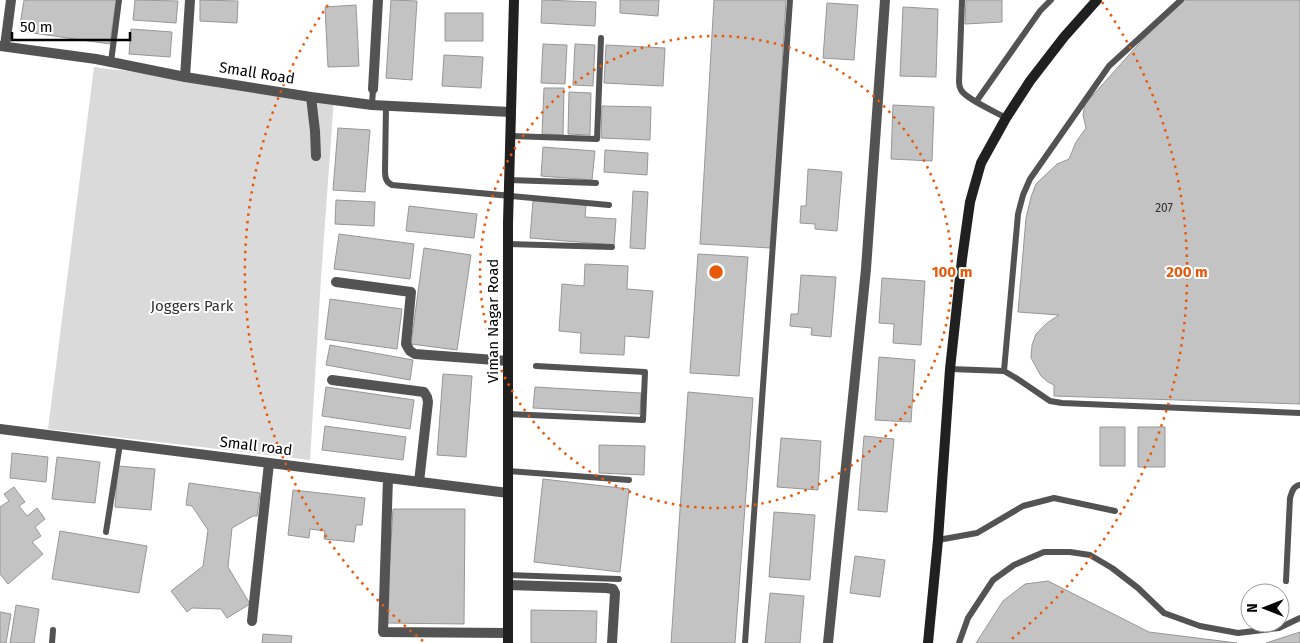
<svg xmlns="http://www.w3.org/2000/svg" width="1300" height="643" font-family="'Fira Sans',sans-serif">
	<rect width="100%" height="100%" fill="#fff"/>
	<!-- green -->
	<path fill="#dadada" d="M94,67L218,82L334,99L321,278L310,460L48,429Z"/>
	<!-- building -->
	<path fill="#c3c3c3" stroke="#979797" d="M24,0H116L110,44L19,31Z
		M135,0L178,1L176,23L133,20Z
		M200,0L238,1L237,23L200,21Z
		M391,0L417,1L412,80L386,78Z
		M542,0L596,2L595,26L541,23Z
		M620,0H659L658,16L620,13Z
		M714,0H786L771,248L700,244Z
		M966,0H1002V22L965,24Z
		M1184,0H1300V404L1054,396V385L1048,382L1041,376L1031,358L1032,345L1036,334L1047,323L1059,315L1018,312L1026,218L1031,197L1036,184L1057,164L1069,159L1076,142L1086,128L1083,115L1085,104L1145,37Z
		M827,3L858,5L854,60L823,58Z
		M356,5L359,66L328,67L325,7Z
		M903,7L938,9L936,77L900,76Z
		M445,13H483V41H445Z
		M131,29L172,32L170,57L129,54Z
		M543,44L567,45L565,84L541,83Z
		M575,44L595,45L593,86L573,85Z
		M606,45L665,48L663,86L604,83Z
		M444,55L483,57L481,88L442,86Z
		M544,88H564L563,135L542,134Z
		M569,92L591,93L590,135L568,134Z
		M893,105L934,107L932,161L891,159Z
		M602,106L651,107L650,140L601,138Z
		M338,128L370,130L365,192L333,190Z
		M543,147L595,151L592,180L541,176Z
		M605,150L648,153L647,175L604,172Z
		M808,169L842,172L837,231L815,229V224L800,223L801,206H806Z
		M633,191L648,192L645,249L630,248Z
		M336,200L375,202L374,226L335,224Z
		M533,201L586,205L585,217L616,219L614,245L530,238Z
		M409,206L477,214L474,238L406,231Z
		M339,234L414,244L410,279L334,269Z
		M424,248L471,255L457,350L411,344Z
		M698,254L748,257L739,376L690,373Z
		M585,264L628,266L627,289L653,291L649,338L625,336L624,355L580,353L581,333L559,331L562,284L584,286Z
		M801,275L836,277L831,337L811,335L812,328L790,326L791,314H798Z
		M882,278L925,281L921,345L893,343L894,324L879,323Z
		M330,299L402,309L397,349L325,339Z
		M330,345L413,360L410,380L326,365Z
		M879,357L915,360L911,422L875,420Z
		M443,374L472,376L466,457L437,455Z
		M326,387L414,400L410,429L322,416Z
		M535,387L641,393L640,414L533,408Z
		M688,392L753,398L735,643H671Z
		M325,426L406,437L403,460L322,450Z
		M1100,427H1125V466H1100Z
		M1138,427H1165V467H1138Z
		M864,436L894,439L887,512L858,510Z
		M781,438L821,441L818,490L777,487Z
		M599,445L645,446L644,475L599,473Z
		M12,453L48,457L46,482L10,478Z
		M57,457L100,462L95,503L52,499Z
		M118,466L155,469L151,510L115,507Z
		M543,479L629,489L620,572L534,562Z
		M189,483L260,493L257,516H253L232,528L228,567L250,604L227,618L221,609L192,608L187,612L171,591L203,566L208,530L192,506L186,505Z
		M14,487L25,502L19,506L27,516L37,508L45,519L35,527L41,536L32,542L43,554L8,584L0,574V507L9,501L4,494Z
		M293,490L365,498L362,525H356L354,542L324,539L325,531L310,529L309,538L288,535Z
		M393,509H465L464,624L386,623Z
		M774,512L815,515L810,580L769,577Z
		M60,531L147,546L139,593L52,579Z
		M855,556L885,560L880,597L850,593Z
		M1048,581L1149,632L1237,643H976L1003,601L1025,584Z
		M770,593L804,596L800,643H765Z
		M16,605L39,609L34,643H10Z
		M531,610L597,611L596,643H531Z
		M0,612L11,614L6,643H0Z
		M1300,632V643H1266Z
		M263,634L292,636L291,643H262Z"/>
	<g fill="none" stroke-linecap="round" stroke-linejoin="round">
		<!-- lane -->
		<path stroke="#535353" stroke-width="6" d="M962,0L959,82C959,84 960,88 961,90C966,99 996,112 1006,118
			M111,62L119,0
			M976,102L1040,11L1051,0
			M372,105L373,89
			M386,106L385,171C385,178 386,182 392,185L609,205
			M511,136L597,139L601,38
			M509,180L596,183
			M508,244L612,247
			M950,369L1004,371L1016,378L1050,401L1062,403L1300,413
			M1004,371L1018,214L1023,195L1030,179L1109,66L1181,0
			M508,414L643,420L645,372L536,366
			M508,471L629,480
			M106,532L120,444
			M938,540L977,533L1023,506L1054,498L1115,511
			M508,575L619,579
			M1286,581L1290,498C1292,492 1293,486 1300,485
			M52,643L53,630
			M745,643L790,0
			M959,643L968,618L993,580L1014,565L1044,552H1070L1090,555L1112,568L1138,588L1164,613L1200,626L1238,633L1279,628L1300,618"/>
		<!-- street -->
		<path stroke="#535353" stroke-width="10" d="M0,46L96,59L185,77L311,97L372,105L511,112
			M5,46L11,0
			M185,77L190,0
			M373,89L378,0
			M311,97L315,131L316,156
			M336,282L411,292L406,344L410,351L415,354L508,361
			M332,380L424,392L427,397L428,402L419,482
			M0,429L508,493
			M388,478L383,632L508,633
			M508,585L606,588L613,589L615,593L612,643
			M252,621L269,463
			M828,643L866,269L885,0"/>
		<!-- secondary -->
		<path stroke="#202020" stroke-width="10" d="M508,643V223L514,0
			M928,643L938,540L950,369L962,259L970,202L981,163L1006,118L1030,81L1064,37L1097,0"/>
	</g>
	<!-- distance rings -->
	<g fill="none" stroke="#e8590c" stroke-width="2.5" stroke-dasharray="2.5 5">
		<circle cx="716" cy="272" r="236"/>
		<path d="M423 641A471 471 0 0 1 330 2M1102 2A471 471 0 0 1 1009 641"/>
	</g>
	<g text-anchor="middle" stroke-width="4" stroke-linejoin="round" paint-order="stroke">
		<!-- number labels -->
		<g font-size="12" fill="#313131">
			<text x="1164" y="212">207</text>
		</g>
		<!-- street labels -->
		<g font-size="15" fill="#000" stroke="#fff">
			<text transform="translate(257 73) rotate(9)" y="5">Small Road</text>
			<text transform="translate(493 321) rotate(-90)" y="5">Viman Nagar Road</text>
			<text transform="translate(256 446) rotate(7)" y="5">Small road</text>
		</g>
		<!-- park labels -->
		<g font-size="15" fill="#313131" stroke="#fff">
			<text x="192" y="311">Joggers Park</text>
		</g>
	</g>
	<circle cx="716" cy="272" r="8" fill="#e8590c" stroke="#fff" stroke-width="2.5"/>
	<g font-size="15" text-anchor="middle" font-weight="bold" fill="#e8590c" stroke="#fff" stroke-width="4" stroke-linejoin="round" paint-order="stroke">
		<text x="952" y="277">100 m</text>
		<text x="1187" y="277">200 m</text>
	</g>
	<!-- north arrow -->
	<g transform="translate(1265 608) rotate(270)"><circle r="24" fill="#ffffff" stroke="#999999"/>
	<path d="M0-4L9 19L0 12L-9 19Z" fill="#000000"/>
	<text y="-8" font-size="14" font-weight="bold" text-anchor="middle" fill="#000000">N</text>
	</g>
	<!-- scale -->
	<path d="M12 32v8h118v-8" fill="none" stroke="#000000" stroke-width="2.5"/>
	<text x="20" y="32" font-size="15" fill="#000000" stroke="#ffffff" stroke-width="4" paint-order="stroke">50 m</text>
</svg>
